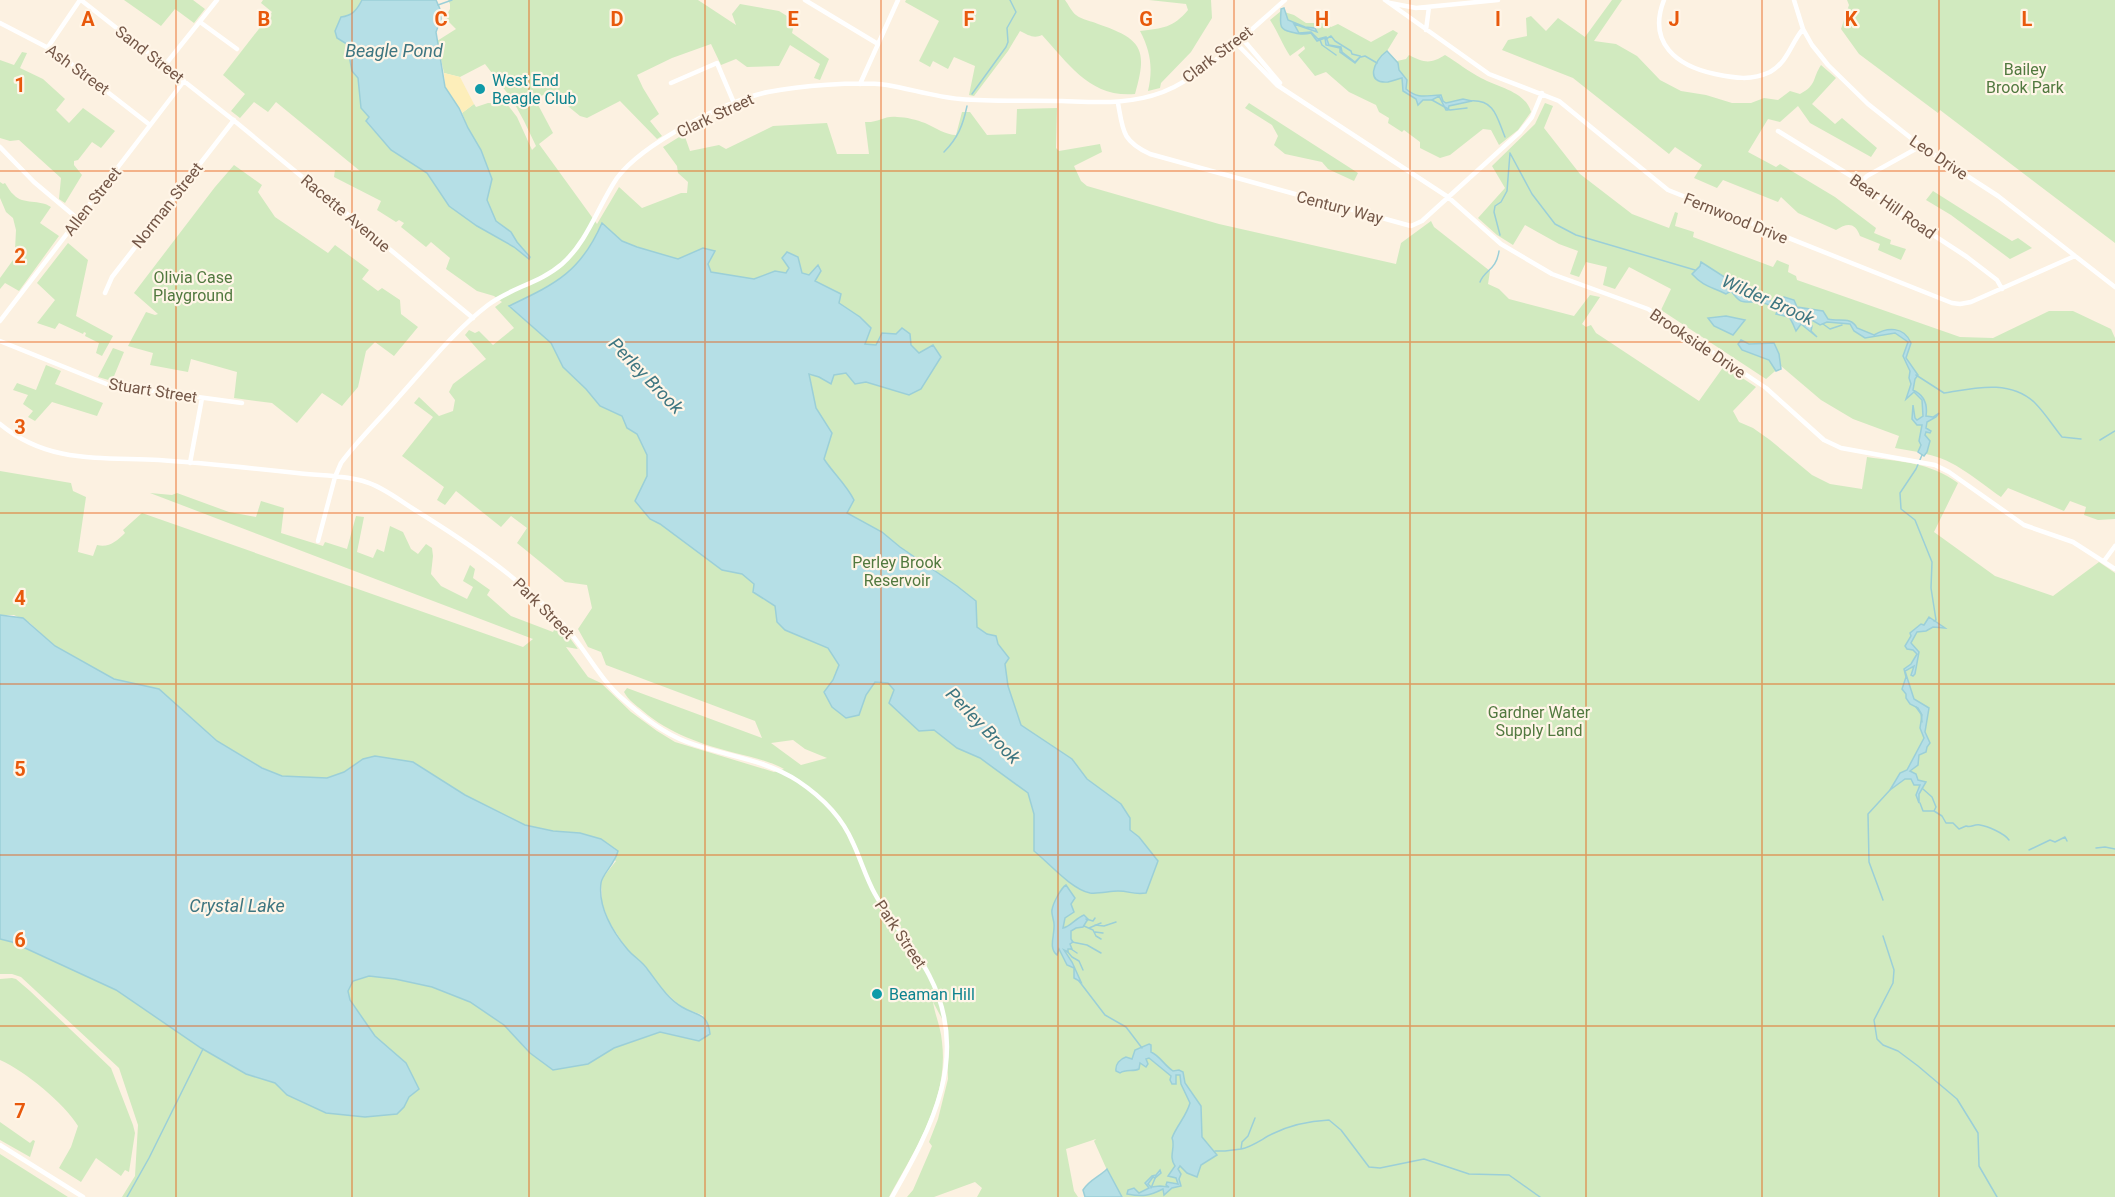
<svg xmlns="http://www.w3.org/2000/svg" width="2115" height="1197" font-family="Roboto,sans-serif">
	<rect width="100%" height="100%" fill="#fcf1e1"/>
	<!-- green -->
	<path fill="#d1eabf" fill-rule="evenodd" d="M124,0H193L205,9L194,23L175,9L161,26Z
		M263,0H362L359,7L350,16L340,39L350,46L349,55L352,71L358,78L361,108L369,117L366,122L391,150L427,173L449,206L477,226L481,150L468,128L462,113L474,104L476,107L488,103L507,104L517,117L532,150L536,146L524,121L512,99L485,64L460,77L444,73L437,41L456,29L445,18L450,9V4L448,0H698L736,25L732,14L740,4L779,11L795,21L792,33L829,59L820,80L814,78L820,64L790,45L779,66L747,67L736,59L721,65L711,44L672,58L637,75L643,88L659,114L650,121L662,136L657,139L620,101L587,118L580,116L553,94C545,94 541,94 536,101L553,133L539,144L597,224L619,187L642,208L681,193H687L688,182L678,173L677,166L663,147L684,134L690,151L719,145L726,149L773,126L827,123L837,154H869L865,122C878,123 885,115 897,117C906,117 917,120 925,123C936,128 946,135 956,135L962,112H970L987,135L1016,134L1017,109L1057,108L1056,148L1059,151L1100,144L1102,152L1074,166L1081,181L1087,186L1219,224L1396,264L1401,243L1431,221L1434,227L1490,271L1488,284L1499,289L1509,299L1574,316L1590,295L1600,297L1582,324L1586,327L1591,325L1596,333L1699,401L1724,366L1756,387L1733,411L1739,422L1753,428L1770,440L1812,475L1830,484L1862,489L1867,457C1902,462 1929,462 1958,483L1934,532L1995,576L2053,596L2099,562L2115,573V1197H1119L1094,1141L1096,1139L1066,1149L1074,1191L1078,1197H977L982,1188L975,1182L934,1197H907L913,1190L932,1146L929,1142L938,1119L948,1079L946,1026L933,1002C935,1015 941,1028 942,1042C949,1099 915,1150 889,1197H122L135,1176L138,1125L119,1068L21,977L12,974H0V939L12,942L116,990L201,1048L246,1074L275,1083L287,1095L404,1107L409,1097L419,1089L406,1063L375,1036L350,1000L348,991L353,981L368,976L395,979L432,987L470,1002L504,1025L530,1053L553,1070L588,1064L614,1048L660,1032L694,1040L703,1015L682,1008L657,984L647,968L628,951L609,922L602,903L601,880L616,861L580,833L553,831L525,825L465,795L412,762L363,759L344,772L327,778L282,776L263,768L217,741L159,689L114,679L55,646L30,623L14,615H0V471L71,483L73,491L86,497L78,552L93,556L97,545C109,548 117,541 125,533L123,530L142,513L523,647L533,639L150,493L172,495L177,493L229,512L256,517L261,501L284,508L281,533L323,546L325,542L347,549L356,516L364,517L357,552L373,558L377,549L384,552L390,526L403,532L411,549L418,554L426,544L432,548L433,556L431,574L441,586L467,599L473,587L463,581L470,565L475,569L473,578L490,590L487,595L511,616L553,632L558,622L578,649L566,647L588,677L601,683L631,712L657,731L675,742L774,772L784,769C770,761 751,757 735,753C701,744 670,734 643,711C636,705 628,700 624,692L627,688L762,738L755,721L606,665L601,652L588,647L578,629L592,608L587,585L565,582L517,543L527,528L511,516L501,527L456,491L445,505L437,500L444,487L402,456L433,417L414,403L419,397L439,416L453,411L455,400L449,392L453,384L486,359L465,335L469,330L475,333L479,331L493,345L514,328L495,307L502,302L494,296L477,291L446,269L450,258L431,242L426,247L401,227L404,223L399,220L396,222L377,210L381,201L334,177L335,170L360,171L276,102L268,112L254,102L240,118L231,111L245,94L223,75L272,12L261,3ZM793,740L805,749L827,758L801,765L771,743Z
		M906,0H1065C1068,4 1072,12 1076,15C1082,20 1092,21 1098,24C1142,39 1148,49 1135,94C1090,98 1069,64 1042,35C1034,39 1028,35 1020,31L1008,51L974,96L969,95L975,66L954,57L948,69L933,61L930,67L919,61L939,21L905,2Z
		M1149,0H1211L1212,18L1191,52L1161,83L1160,88L1148,91C1153,69 1151,52 1140,31C1163,28 1173,28 1188,10L1186,4Z
		M1612,0H1622L1594,41L1616,44L1637,56L1660,80L1681,91L1706,95L1732,103H1751L1764,98L1778,100L1790,91L1800,94C1817,85 1812,79 1821,65L1836,78L1812,104L1835,124L1842,118L1877,148L1871,157L1810,123L1798,106L1780,122L1768,119L1748,152L1776,167L1780,164L1835,197L1876,228L1874,233L1891,240L1890,244L1906,249L1901,260L1878,250L1880,244L1860,236C1855,222 1847,223 1836,230L1798,213L1781,197L1778,202L1723,180L1717,188L1694,178L1702,165L1675,147L1669,154L1573,78L1502,50L1508,40L1527,36L1526,18L1531,16L1546,31L1558,18L1585,37Z
		M1847,0H2115V243L1940,110L1938,113L1859,54L1841,29L1849,5Z
		M1281,11L1294,15L1306,23H1322L1331,27L1338,24L1371,42L1393,30L1398,33L1387,51L1397,61L1406,59L1409,55C1424,63 1431,64 1445,55C1457,62 1469,72 1481,78C1498,87 1526,92 1531,112L1518,130L1499,145L1491,130L1483,129L1450,155L1440,158L1420,148V142L1404,130L1402,132L1388,123L1389,118L1379,112L1376,105L1349,92L1326,72L1315,76L1298,55L1305,49L1304,46L1290,56C1282,44 1278,32 1270,20Z
		M22,52L27,53L20,68L43,79L65,99L56,110L69,123L83,108L115,131L101,148L92,142L78,160L74,161V165L82,175L65,203L59,199L61,178L19,140L10,141L0,138V60L14,65Z
		M1249,103L1358,173L1354,181L1328,169L1322,162L1285,154L1274,145L1278,136L1272,125L1245,108Z
		M1545,103L1553,106L1544,128L1580,174L1632,214L1669,228L1675,212L1678,213L1675,226L1694,232L1693,237L1773,267L1777,260L1789,265L1788,272L1796,276L1797,280L1960,337L1993,338L2049,311H2073L2111,329L2115,338V519L2098,520L2084,515L2086,507L2070,501L2064,511L2008,488L2001,497C1978,481 1954,459 1926,454L1924,456L1918,452L1895,448L1899,436L1853,419L1821,400L1781,366L1766,379L1661,310L1671,289L1629,267L1615,289L1603,285L1607,267L1586,262L1579,277L1570,274L1578,251L1559,244L1525,225L1513,245L1497,235L1478,218L1505,188L1492,166L1535,124Z
		M234,165L262,185L258,192L275,217L328,253L335,245L369,270L362,279L378,291L382,288L400,300L401,314L418,327L394,356L375,342L366,351L358,387L342,406L322,393L297,423L272,403L234,398L237,372L191,359L188,372L150,365L153,353L128,346L146,312L155,315L158,314L134,293L215,187Z
		M0,182L3,184L5,183C8,187 10,192 14,195C23,205 40,199 51,207L40,223L59,236L19,291L5,283L0,289V278L13,260L18,261L22,254L15,250L16,230L13,218L6,212L0,198Z
		M1933,191L2012,241L2018,238L2032,248L2010,259L1951,215L1926,200Z
		M68,243L88,260L76,316L113,336L102,356L96,353L99,343L85,336L86,333L84,332L83,334L59,323L55,329L37,323L55,300L37,283Z
		M113,348L124,352L112,381L98,377Z
		M46,365L61,371L55,384L103,403L97,416L52,402L35,421L28,417L33,411L23,404L28,395L13,390L17,383L36,390Z
		M12,978L16,979L30,991L111,1068L133,1125L135,1133L129,1172L125,1170L121,1176L96,1158L81,1182L59,1168L71,1147L78,1126C64,1103 25,1071 0,1060V979Z
		M0,1122L30,1143L33,1140L35,1141L30,1157L0,1140Z
		M0,1154L68,1197H0Z"/>
	<!-- sand -->
	<path fill="#fdeeba" d="M444,73L460,77L474,104L462,113L445,87Z"/>
	<!-- water -->
	<path fill="#b5dfe6" stroke="#9bcfd8" stroke-width="1.5" d="M362,0H436L440,9L441,19L436,32L445,87L459,108L468,128L481,150L492,179L487,200L496,221L511,232L517,242L530,257L529,259L514,247L477,226L449,206L427,173L391,150L366,121L369,117L361,108L358,78L352,71L349,55L350,46L337,38L335,31L341,17C352,16 357,10 362,0Z
		M1284,8L1288,20L1305,27L1315,28L1317,32L1294,24L1299,33L1311,32L1318,39L1326,37L1329,45L1341,47L1342,52L1355,62L1361,56L1355,63L1340,52V48L1326,45L1325,38L1317,41L1311,33C1303,35 1299,34 1291,32C1277,29 1281,23 1281,9Z
		M1387,51L1398,63L1399,70L1407,80L1406,89C1419,100 1427,95 1441,95L1443,101L1446,103L1463,99L1472,101L1449,106L1448,110H1446L1439,96L1432,100H1423L1418,105L1416,99L1403,91L1402,78C1398,79 1393,81 1388,82C1365,84 1373,61 1387,51Z
		M602,223L622,241L637,247L678,259L703,248L715,251L708,264L711,272L754,279L775,271L786,273L789,268L782,258L787,252L798,257L802,273L809,275L818,265L821,271L815,281L841,294L839,303L860,317L871,328L865,344L876,345L882,333L896,334L902,328L910,334L911,345L919,353L933,345L941,357L921,389L909,395L866,382L855,384L846,373L834,375L831,384L819,377L809,374L816,408L832,433L824,459C833,473 846,484 854,500L847,513L882,532L900,547L957,586L976,601L977,627L987,634L996,636L998,644L1009,658L1005,664L1008,686L1021,725L1072,759L1087,779L1121,804L1130,818V830L1139,837L1158,861L1146,893C1133,895 1130,891 1118,891C1110,891 1099,894 1090,893C1071,889 1049,863 1034,851V814L1028,793L980,758L957,748L934,730L919,731L889,703L894,690L888,683L875,682L866,695L859,715L846,718L832,707L824,692L833,680L839,665L828,648L785,630L777,622L775,606L753,592L754,584L742,574L722,570L660,524L650,519L635,501L647,476V455L637,434L627,428L622,416L600,406L586,389L563,367L551,343L509,306C555,284 580,273 602,223Z
		M1701,262L1729,280H1739L1762,297L1777,304L1772,306C1768,305 1762,301 1757,302C1741,302 1741,304 1731,291L1726,294C1711,286 1705,288 1692,274L1700,266Z
		M1784,297L1794,300L1797,307L1823,311L1828,319C1839,322 1851,316 1857,328L1874,335C1887,327 1904,326 1911,343L1906,358L1918,375L1915,379L1913,390C1924,395 1928,403 1926,416L1933,417L1939,413L1936,417L1927,422L1926,428L1931,431L1930,433L1926,432L1925,435L1930,441L1927,452L1924,456L1918,452L1921,445L1919,441L1922,425H1917L1912,419L1913,405L1915,418L1917,420L1923,416L1922,400L1914,392L1906,399L1911,384L1909,378L1910,371L1903,356L1908,342L1895,333L1865,338L1854,331L1850,324L1827,322L1820,325L1805,316L1803,319L1812,326L1811,331L1817,337L1801,324L1796,331C1789,315 1792,318 1776,314Z
		M1726,316L1745,320L1733,335L1714,326L1708,318Z
		M1741,340L1749,344L1774,343L1779,354L1781,369L1776,371L1769,360L1742,350L1738,344Z
		M0,615L23,618L55,646L114,679L159,689L217,741L262,768L282,776L327,778L344,772L363,759L375,756L413,762L465,795L525,825L553,831L580,833L601,839L618,851C615,864 602,874 601,883C598,907 613,932 628,950C634,957 643,962 648,970C658,983 667,998 682,1007C696,1016 708,1012 710,1034L699,1041L660,1032L614,1048L588,1064L553,1070L530,1053L504,1025L470,1002L432,987L395,979L369,976L353,981L348,991L350,1000L375,1036L406,1063L419,1089L409,1097L404,1107L397,1114L365,1117L326,1113L287,1095L275,1083L246,1074L201,1048L116,990L12,942L0,939Z
		M1929,617L1945,628L1933,627L1926,631L1917,632L1911,643L1919,652L1915,674L1913,676L1911,675L1914,666L1905,671L1914,699L1929,708L1925,732L1930,743L1927,747L1926,752L1919,755L1918,765L1910,771L1916,774L1918,780L1926,782L1919,794V803L1916,795L1920,785H1914L1911,779H1905L1890,790L1900,773L1907,770L1924,738L1920,728L1922,715L1918,708L1910,704L1906,698V694L1902,689L1906,677L1904,669L1911,664L1917,654L1913,650L1907,649L1905,646L1911,636L1910,633L1921,624L1924,625Z
		M1066,885L1075,898L1071,904L1074,912L1065,918L1063,928C1070,927 1076,918 1084,915L1088,919L1083,927L1076,928L1071,931V939L1073,942L1070,944L1072,949H1068V952L1064,950L1072,962L1081,982L1074,978V968L1067,965L1059,949L1057,955C1048,948 1055,935 1054,924C1054,920 1051,914 1052,910C1053,903 1061,888 1066,885Z
		M1149,1044L1151,1045V1052C1160,1056 1164,1065 1173,1071L1179,1070L1183,1072L1185,1083L1201,1106L1202,1137L1217,1155L1201,1165L1197,1177L1187,1173L1180,1166L1178,1169L1181,1174L1179,1179L1181,1186L1172,1188L1164,1195L1163,1189C1149,1196 1143,1197 1127,1194L1128,1190L1134,1188L1139,1193L1149,1188L1145,1183L1152,1176L1156,1175L1160,1170L1161,1173L1155,1178L1153,1177L1148,1184L1151,1187L1160,1186L1169,1187L1166,1185L1167,1182L1178,1184L1176,1178L1168,1176L1175,1166C1168,1156 1176,1147 1172,1138C1177,1125 1186,1117 1190,1103L1181,1084L1180,1075H1176V1084H1172L1170,1080L1171,1076L1149,1058L1146,1059L1148,1064L1146,1067L1140,1063L1139,1069C1133,1072 1126,1069 1120,1073L1116,1071C1115,1064 1120,1059 1126,1057L1132,1059L1135,1050Z
		M1107,1169L1122,1197H1085L1083,1190C1089,1180 1099,1177 1107,1169Z"/>
	<g fill="none" stroke-linecap="round" stroke-linejoin="round">
		<!-- stream -->
		<path stroke="#9bcfd8" stroke-width="1.5" d="M438,5L452,0
			M1326,39L1331,36L1335,41L1351,51L1352,54L1360,56
			M1320,40L1322,45L1336,55
			M1361,57L1365,56L1377,63
			M972,94L1006,47L1008,42L1007,28L1016,12L1010,0
			M1432,100L1450,110L1467,108
			M1470,101C1495,99 1497,118 1505,137
			M944,152C958,138 963,125 967,106
			M1510,153L1532,194L1555,224L1576,235L1695,270
			M1500,235L1494,212L1495,206L1501,202L1507,191L1510,153
			M1480,282C1485,269 1496,271 1499,251
			M1823,324L1830,329L1842,325
			M1916,375L1944,393C1975,388 2010,379 2035,403C2045,413 2053,426 2062,437L2081,439
			M2100,440L2115,431
			M1922,455L1916,469L1900,493L1901,509L1915,520L1932,562L1931,588L1936,620L1934,621
			M1916,707L1921,714L1922,722
			M1923,789L1932,797L1936,807L1934,811
			M1920,803L1923,811H1934L1942,816L1946,823H1953L1959,829L1966,826C1972,828 1973,824 1980,825C1987,826 2004,833 2009,840
			M2096,848L2105,847L2115,849
			M2029,850L2050,840L2055,842L2065,837L2067,841
			M1883,900L1869,862L1868,814L1890,790
			M1086,919L1093,921L1095,918
			M1095,925L1104,926L1116,922
			M1084,926L1093,930L1096,936L1101,939
			M1089,928L1101,923
			M1095,932L1103,933
			M1883,936L1894,970L1893,983L1874,1020L1877,1039L1883,1045L1898,1051L1918,1066L1957,1099L1978,1133L1979,1166L1997,1197
			M1072,942L1087,945L1101,953
			M1071,949L1077,953
			M1067,951L1072,957L1079,961L1083,970
			M1079,981L1105,1015L1126,1027L1142,1048
			M1241,1149C1252,1147 1262,1139 1272,1134C1290,1125 1309,1121 1329,1120L1341,1130L1369,1167L1380,1168L1424,1159L1469,1174L1509,1175L1540,1197
			M1215,1151H1225L1241,1149L1242,1142L1248,1136L1255,1118
			M1151,1188L1156,1176
			M127,1197L149,1158L203,1049"/>
		<!-- minor -->
		<path stroke="#fff" stroke-width="4.5" d="M81,0L237,123L473,318
			M805,0L878,44
			M1385,0L1489,74L1559,101L1668,190L1952,303L1960,304L1971,302L2075,256
			M1664,0C1647,43 1677,66 1715,74C1735,78 1751,81 1770,72C1788,62 1791,43 1803,29
			M1794,0L1803,29L1812,45L1828,65L1868,104L1921,146L1998,196L2115,287
			M1390,3L1416,8L1498,0
			M200,22L237,49
			M0,23L56,52L150,125
			M1426,30L1429,7
			M1241,37L1280,83
			M1235,42L1277,85L1448,197L1501,244L1552,274L1648,309L1766,388L1824,440L1841,448L1935,465L1949,472L2024,525L2073,542L2115,569
			M48,47L80,0
			M165,65L217,0
			M671,83L717,63L734,103
			M860,84L898,0
			M1118,103C1123,131 1122,141 1150,154L1411,226L1422,221L1520,132L1532,117L1542,93
			M1778,131L1856,179L1895,210L1967,257L1997,280L2002,289
			M0,147L34,182L78,219
			M1860,183L1867,176L1921,146
			M105,293L112,277L234,120
			M0,321L184,81
			M0,341L109,385L242,403
			M0,424C48,464 101,457 159,460C205,463 251,468 297,473C320,476 345,475 366,482C383,487 399,500 415,510C468,543 520,578 563,624C585,648 599,679 624,700C643,717 663,733 687,742C724,756 765,759 798,781C822,797 842,817 853,843C861,860 866,878 875,894C891,923 914,946 929,975C971,1055 932,1127 892,1197
			M190,463L202,398
			M318,541L335,477L341,463C358,440 379,420 397,399C426,367 454,331 488,305C510,288 540,283 562,264C588,241 598,206 617,178C643,143 726,101 768,92C799,86 856,81 887,85C911,89 935,97 960,99C994,102 1028,100 1062,101C1097,102 1129,105 1163,92C1207,74 1249,31 1285,0
			M2104,561L2115,546
			M0,1145L83,1197"/>
	</g>
	<!-- grid -->
	<path fill="none" stroke="#e8590c" stroke-width="1.5" stroke-opacity="0.55" d="M176,0V1197M352,0V1197M529,0V1197M705,0V1197M881,0V1197M1058,0V1197M1234,0V1197M1410,0V1197M1586,0V1197M1762,0V1197M1939,0V1197M0,171H2115M0,342H2115M0,513H2115M0,684H2115M0,855H2115M0,1026H2115"/>
	<!-- markers -->
	<g fill="#0f9aa8" stroke="#fff5e7" stroke-width="2">
		<circle cx="480" cy="89" r="6"/>
		<circle cx="877" cy="994" r="6"/>
	</g>
	<g text-anchor="middle" stroke-width="4.5" stroke-linejoin="round" paint-order="stroke">
		<!-- street labels -->
		<g font-size="16" fill="#745747" stroke="#fff5e7">
			<text transform="translate(150 54) rotate(38)" y="6">Sand Street</text>
			<text transform="translate(1217 54) rotate(-37)" y="6">Clark Street</text>
			<text transform="translate(78 69) rotate(36)" y="6">Ash Street</text>
			<text transform="translate(715 115) rotate(-25)" y="6">Clark Street</text>
			<text transform="translate(1939 157) rotate(34)" y="6">Leo Drive</text>
			<text transform="translate(92 201) rotate(-52)" y="6">Allen Street</text>
			<text transform="translate(167 205) rotate(-52)" y="6">Norman Street</text>
			<text transform="translate(1893 206) rotate(35)" y="6">Bear Hill Road</text>
			<text transform="translate(1340 207) rotate(15)" y="6">Century Way</text>
			<text transform="translate(346 213) rotate(40)" y="6">Racette Avenue</text>
			<text transform="translate(1736 218) rotate(22)" y="6">Fernwood Drive</text>
			<text transform="translate(1698 343) rotate(34)" y="6">Brookside Drive</text>
			<text transform="translate(153 390) rotate(9)" y="6">Stuart Street</text>
			<text transform="translate(544 608) rotate(45)" y="6">Park Street</text>
			<text transform="translate(901 934) rotate(56)" y="6">Park Street</text>
		</g>
		<!-- park labels -->
		<g font-size="16" fill="#51793f" stroke="#fff5e7">
			<text x="2025" y="75">Bailey<tspan x="2025" dy="18">Brook Park</tspan></text>
			<text x="193" y="283">Olivia Case<tspan x="193" dy="18">Playground</tspan></text>
			<text x="897" y="568">Perley Brook<tspan x="897" dy="18">Reservoir</tspan></text>
			<text x="1539" y="718">Gardner Water<tspan x="1539" dy="18">Supply Land</tspan></text>
		</g>
		<!-- culture labels -->
		<g font-size="16" fill="#0d838f" stroke="#fff5e7" text-anchor="start">
			<text x="492" y="86">West End<tspan x="492" dy="18">Beagle Club</tspan></text>
			<text x="889" y="1000">Beaman Hill</text>
		</g>
		<!-- water labels -->
		<g font-size="18" font-style="italic" fill="#3e7681" stroke="#fff5e7">
			<text x="394" y="57">Beagle Pond</text>
			<text transform="translate(1768 300) rotate(24)" y="6">Wilder Brook</text>
			<text transform="translate(646 376) rotate(46)" y="6">Perley Brook</text>
			<text transform="translate(983 726) rotate(46)" y="6">Perley Brook</text>
			<text x="237" y="912">Crystal Lake</text>
		</g>
	</g>
	<g font-size="20" text-anchor="middle" font-weight="bold" fill="#e8590c" stroke="#fff5e7" stroke-width="4.5" stroke-linejoin="round" paint-order="stroke">
		<text x="88" y="26">A</text>
		<text x="264" y="26">B</text>
		<text x="441" y="26">C</text>
		<text x="617" y="26">D</text>
		<text x="793" y="26">E</text>
		<text x="969" y="26">F</text>
		<text x="1146" y="26">G</text>
		<text x="1322" y="26">H</text>
		<text x="1498" y="26">I</text>
		<text x="1674" y="26">J</text>
		<text x="1851" y="26">K</text>
		<text x="2027" y="26">L</text>
		<text x="20" y="92">1</text>
		<text x="20" y="263">2</text>
		<text x="20" y="434">3</text>
		<text x="20" y="605">4</text>
		<text x="20" y="776">5</text>
		<text x="20" y="947">6</text>
		<text x="20" y="1118">7</text>
	</g>
</svg>
